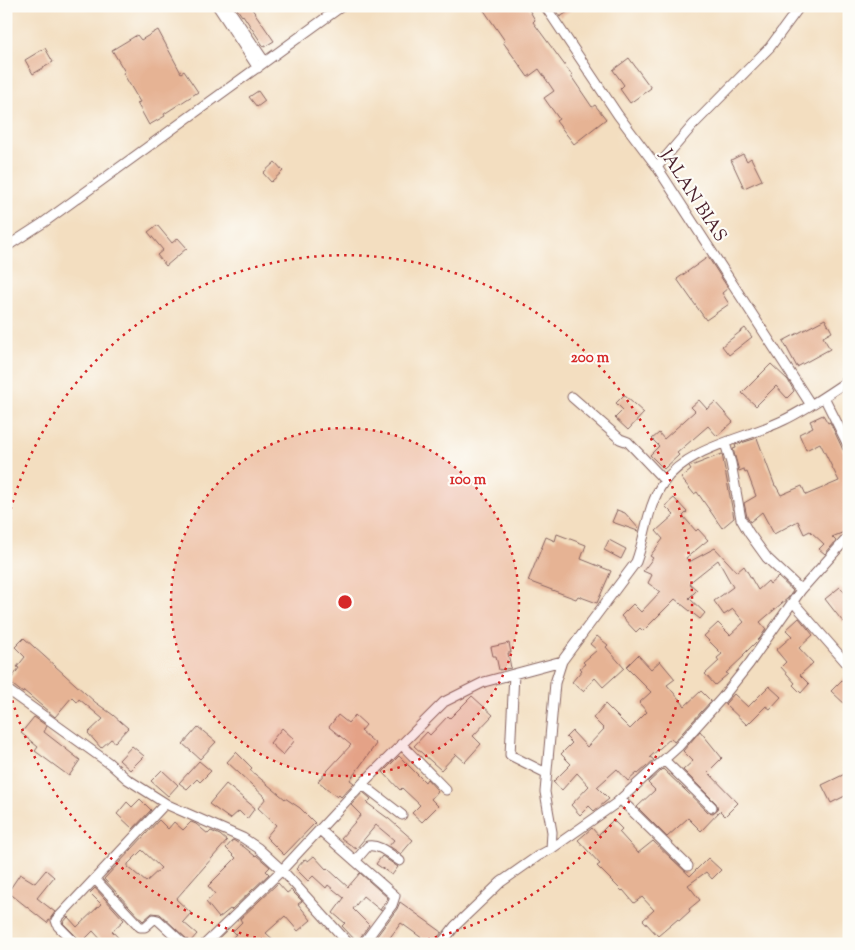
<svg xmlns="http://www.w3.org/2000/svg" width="855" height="950" font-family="'Sorts Mill Goudy',serif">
	<rect width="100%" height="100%" fill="#fdfcf7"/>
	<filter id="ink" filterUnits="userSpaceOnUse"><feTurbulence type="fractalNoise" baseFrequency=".02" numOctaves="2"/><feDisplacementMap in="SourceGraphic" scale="10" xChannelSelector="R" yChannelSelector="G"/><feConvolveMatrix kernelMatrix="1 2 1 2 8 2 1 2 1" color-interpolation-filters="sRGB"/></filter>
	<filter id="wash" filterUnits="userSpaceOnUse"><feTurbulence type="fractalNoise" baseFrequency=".0096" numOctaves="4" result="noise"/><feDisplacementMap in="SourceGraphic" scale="20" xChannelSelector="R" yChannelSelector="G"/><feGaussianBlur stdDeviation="1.12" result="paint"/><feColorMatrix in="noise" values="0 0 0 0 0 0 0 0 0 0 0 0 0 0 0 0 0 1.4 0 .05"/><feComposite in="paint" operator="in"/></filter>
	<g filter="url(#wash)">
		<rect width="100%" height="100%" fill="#f3dec0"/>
		<g id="blocks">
			<!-- building -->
			<path fill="#e6b394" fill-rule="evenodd" d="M235,6H257L252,9L274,41L264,47L243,15L242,16Z
				M481,6H527L535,20L533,22L572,75L571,76L592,107L595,105L606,119L574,144L556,121L559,119L544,98L554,91L539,69L528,77L503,42L505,41Z
				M553,6H577L560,17Z
				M158,30L181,73L184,71L198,92L164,114L165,116L149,125L137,103L140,102L123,73L125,72L112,50L137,35L141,40Z
				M45,48L53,62L33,74L25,60Z
				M629,58L651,88L630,103L620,89L624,85L613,70Z
				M258,91L265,101L257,107L249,97Z
				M743,154L747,161L751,158L762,180L744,188L731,160Z
				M275,162L283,171L271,182L263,173Z
				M157,225L172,243L178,238L187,248L166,266L157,255L163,250L148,232Z
				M708,257L728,288L722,293L729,304L706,320L677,279Z
				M825,319L832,332L823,337L830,349L797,367L783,341Z
				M745,328L752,337L729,355L722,346Z
				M771,364L788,380L794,391L787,398L776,386L756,406L742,393Z
				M624,395L644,413L628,430L615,418L623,410L616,403Z
				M699,400L707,409L715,402L733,422L717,436L708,426L677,453L679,455L664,469L650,455L659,446L652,439L659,433L664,439L695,411L691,407Z
				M823,415L828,423L830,422L843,450L849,456V530L832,537L836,541L825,554L819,549L824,544L810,531L804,534L798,521L774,534L762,512L750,522L747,517L744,503L756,496L747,472L745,473L744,469L739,471L733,449L736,448L735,445L757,438L775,486H776L781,495L802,486L806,495L839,481L820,443L806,450L799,434L813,427L810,421Z
				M722,454L734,518L722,528L697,492L694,494L681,478L691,470L689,467Z
				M674,498L687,512L683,516L696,531L698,529L708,540L686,558L689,562L715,548L737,572L744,566L758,590L768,581L770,584L778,577L793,591L788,598L760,622L766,629L760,638L743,655L744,656L726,673L728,674L715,685L705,674L719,661L717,658L722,654L704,636L718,623L730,635L744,622L733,609L724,615L714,601L733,587L718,560L689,583L697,590L689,598L705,613L700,619L675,599L643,631L640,628L636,632L621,616L633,604L641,612L660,592L648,583L652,575L643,571L653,558L650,556L663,539L656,531L674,515L665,506Z
				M617,510L625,513L639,529L638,531L612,522Z
				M557,534L586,545L581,559L611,571L597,603L578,596L576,599L528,581L546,537L555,541Z
				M609,540L626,549L621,559L604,550Z
				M840,587L849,597V617L843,622L825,599Z
				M799,618L813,635L799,648L813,663L800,675L809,684L801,693L793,685L795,683L781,667L786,662L776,650L792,636L786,630Z
				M597,636L608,645L606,647L624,668L603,687L595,678L583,691L572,682L582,670L580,668L585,664L583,662L597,650L590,644Z
				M24,638L95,702L113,715L128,728L115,742L111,739L101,748L88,733L103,719L79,699L77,702L72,697L55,717L24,691L23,693L9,682L19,668L17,667L25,657L15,647Z
				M509,643L511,653H508L511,668L499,670L496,656H493L491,647Z
				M638,655L651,669L660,661L675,679L667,685L685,706L701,691L711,701L674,742L671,738L650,757L654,760L638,774L637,773L628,781L617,769L597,787L609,799L594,811L589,806L580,815L571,805L589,786L577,773L562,790L553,782L571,764L561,754L572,743L566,737L572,731L587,747L604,729L593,718L605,704L630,729L647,712L639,703L651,692L626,667Z
				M849,673V708L831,691Z
				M769,686L781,697L770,709L766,706L747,725L725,704L734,694L748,707Z
				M472,696L493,715L473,736L481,744L465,762L456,754L441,770L414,746L427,732L430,735L448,716L450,718Z
				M338,715L348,723L355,715L366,725L361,731L376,744L350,780L354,783L341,797L339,795L337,797L318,781L351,745L329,727Z
				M34,717L47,726L44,732L80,760L69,776L35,751L38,747L21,733Z
				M198,727L216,742L200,759L183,744Z
				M282,728L295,740L283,755L270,743Z
				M700,731L722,758L708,772L738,803L725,816L720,811L701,831L688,818L667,837L637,807L655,790L648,783L663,769L708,812L713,813L718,809L716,803L683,770L693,761L683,751Z
				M132,746L144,756L130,770L119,760Z
				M236,752L252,768L250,770L285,799V798L300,808L315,823L284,855L266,837L276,825L258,808L266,798L227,762Z
				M399,756L425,782L427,779L438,791L431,799L438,806L422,822L412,813L420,805L402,788L400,790L383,772Z
				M199,761L211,771L200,782L197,779L187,789L179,783Z
				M162,770L178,785L168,796L151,781Z
				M849,772V794L831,803L822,785Z
				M226,784L255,808L247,819L239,811L230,819L209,804Z
				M363,792L371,799L367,803L389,819L413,840L401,854L389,846L394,840L376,825L356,849L341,838L361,815L351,805Z
				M140,799L151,810L133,829L117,814L127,802L132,807Z
				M159,820L168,829L174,822L183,830L191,822L196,824L208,834L211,831L220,835L227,841L176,899L191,913L183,922L197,934L190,942L160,914L152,913L143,921L104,879ZM142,850L161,868L146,882L128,867V864Z
				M613,820L622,829L619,832L638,853L653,841L690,876L708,858L721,870L712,879L706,872L688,885L700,900L689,909L690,911L679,921L678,919L658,936L643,920L654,910L642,897L634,903L623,890L622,891L597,866L600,864L578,840L592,828L598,835Z
				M233,840L244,847L255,856L256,855L270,867L266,871L269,874L231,910L230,909L219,918L206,902L215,894L208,886L236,858L226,848Z
				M314,856L326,869L327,868L348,887L360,873L388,898L380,910L363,896L353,909L369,925L357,942L342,926L345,923L333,913L344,898L328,885L326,888L313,876L308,881L296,869L305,859L308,861Z
				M382,856L398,867L392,875L376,864Z
				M46,870L54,877L37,898L55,912L47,923L8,892L20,874L35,883Z
				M278,883L287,893L291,890L302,901L298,904L311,920L298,931L285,916L266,933L278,944H227L236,934L233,931L242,922L240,919Z
				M95,888L124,920L112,931L124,944H105L93,931L82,942L63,923L68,917L77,927L101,904L90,893Z
				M400,902L442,932L433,944H430L401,923L385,944H371L397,909Z"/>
		</g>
	</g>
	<g filter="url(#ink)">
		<use href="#blocks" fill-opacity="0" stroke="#85625f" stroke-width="1"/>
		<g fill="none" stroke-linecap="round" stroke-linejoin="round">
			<!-- minor casing -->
			<g stroke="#85625f" stroke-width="11">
				<path id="minor" d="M227,6L265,62
					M545,6L618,115L657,167L811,405
					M218,7L258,68
					M657,167L693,125L770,47L800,6
					M6,247L43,223L342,6
					M572,397L620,439L628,442L665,481
					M824,397L849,447
					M725,443L731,463L741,519L749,533L767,558L801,590
					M793,602L849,666
					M514,674L510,755L546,773
					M6,689L109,763L127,779L168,805L243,838L258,848L282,870L349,944
					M401,744L446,790
					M664,760L712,807
					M362,784L402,815
					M621,800L688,866
					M320,830L395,896L392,905L363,944
					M551,849L552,832L545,792L555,683L562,661L636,562C646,536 647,506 663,483C689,446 746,439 784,420C807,409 828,394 849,380
					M355,861L368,846C380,844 390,855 400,861
					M95,879L140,927H145L154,919L158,920L184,944
					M76,944L58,926L56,920L165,804
					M205,944L282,870L362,784L444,702L484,682L562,661
					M441,944L455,926L501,882L538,856L551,849L615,804L678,747L722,698L749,664L801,590L849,536"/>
			</g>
			<!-- minor -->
			<use href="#minor" stroke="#fff" stroke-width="9"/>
		</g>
	</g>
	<!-- distance rings -->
	<circle cx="345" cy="602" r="174" fill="#d62828" fill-opacity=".12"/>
	<g fill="none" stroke="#d62828" stroke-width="2.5" stroke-dasharray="2.5 5">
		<circle cx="345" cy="602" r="174"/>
		<path d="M285 944A347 347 0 0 1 7 680M7 524A347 347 0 1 1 405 944"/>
	</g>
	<g text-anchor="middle" stroke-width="4.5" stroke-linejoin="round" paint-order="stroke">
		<!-- street labels -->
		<g font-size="18" fill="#4a1f2b" stroke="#fdfcf7">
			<text transform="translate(694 195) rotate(57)" y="6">JALAN BIAS</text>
		</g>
	</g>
	<circle cx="345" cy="602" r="8" fill="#d62828" stroke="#fdfcf7" stroke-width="2.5"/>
	<g font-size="15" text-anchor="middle" font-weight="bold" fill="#d62828" stroke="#fdfcf7" stroke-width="4.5" stroke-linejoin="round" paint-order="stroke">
		<text x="590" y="362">200 m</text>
		<text x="468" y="484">100 m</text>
	</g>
	<!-- margin -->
	<rect width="855" height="950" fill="none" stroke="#fdfcf7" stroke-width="25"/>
</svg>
